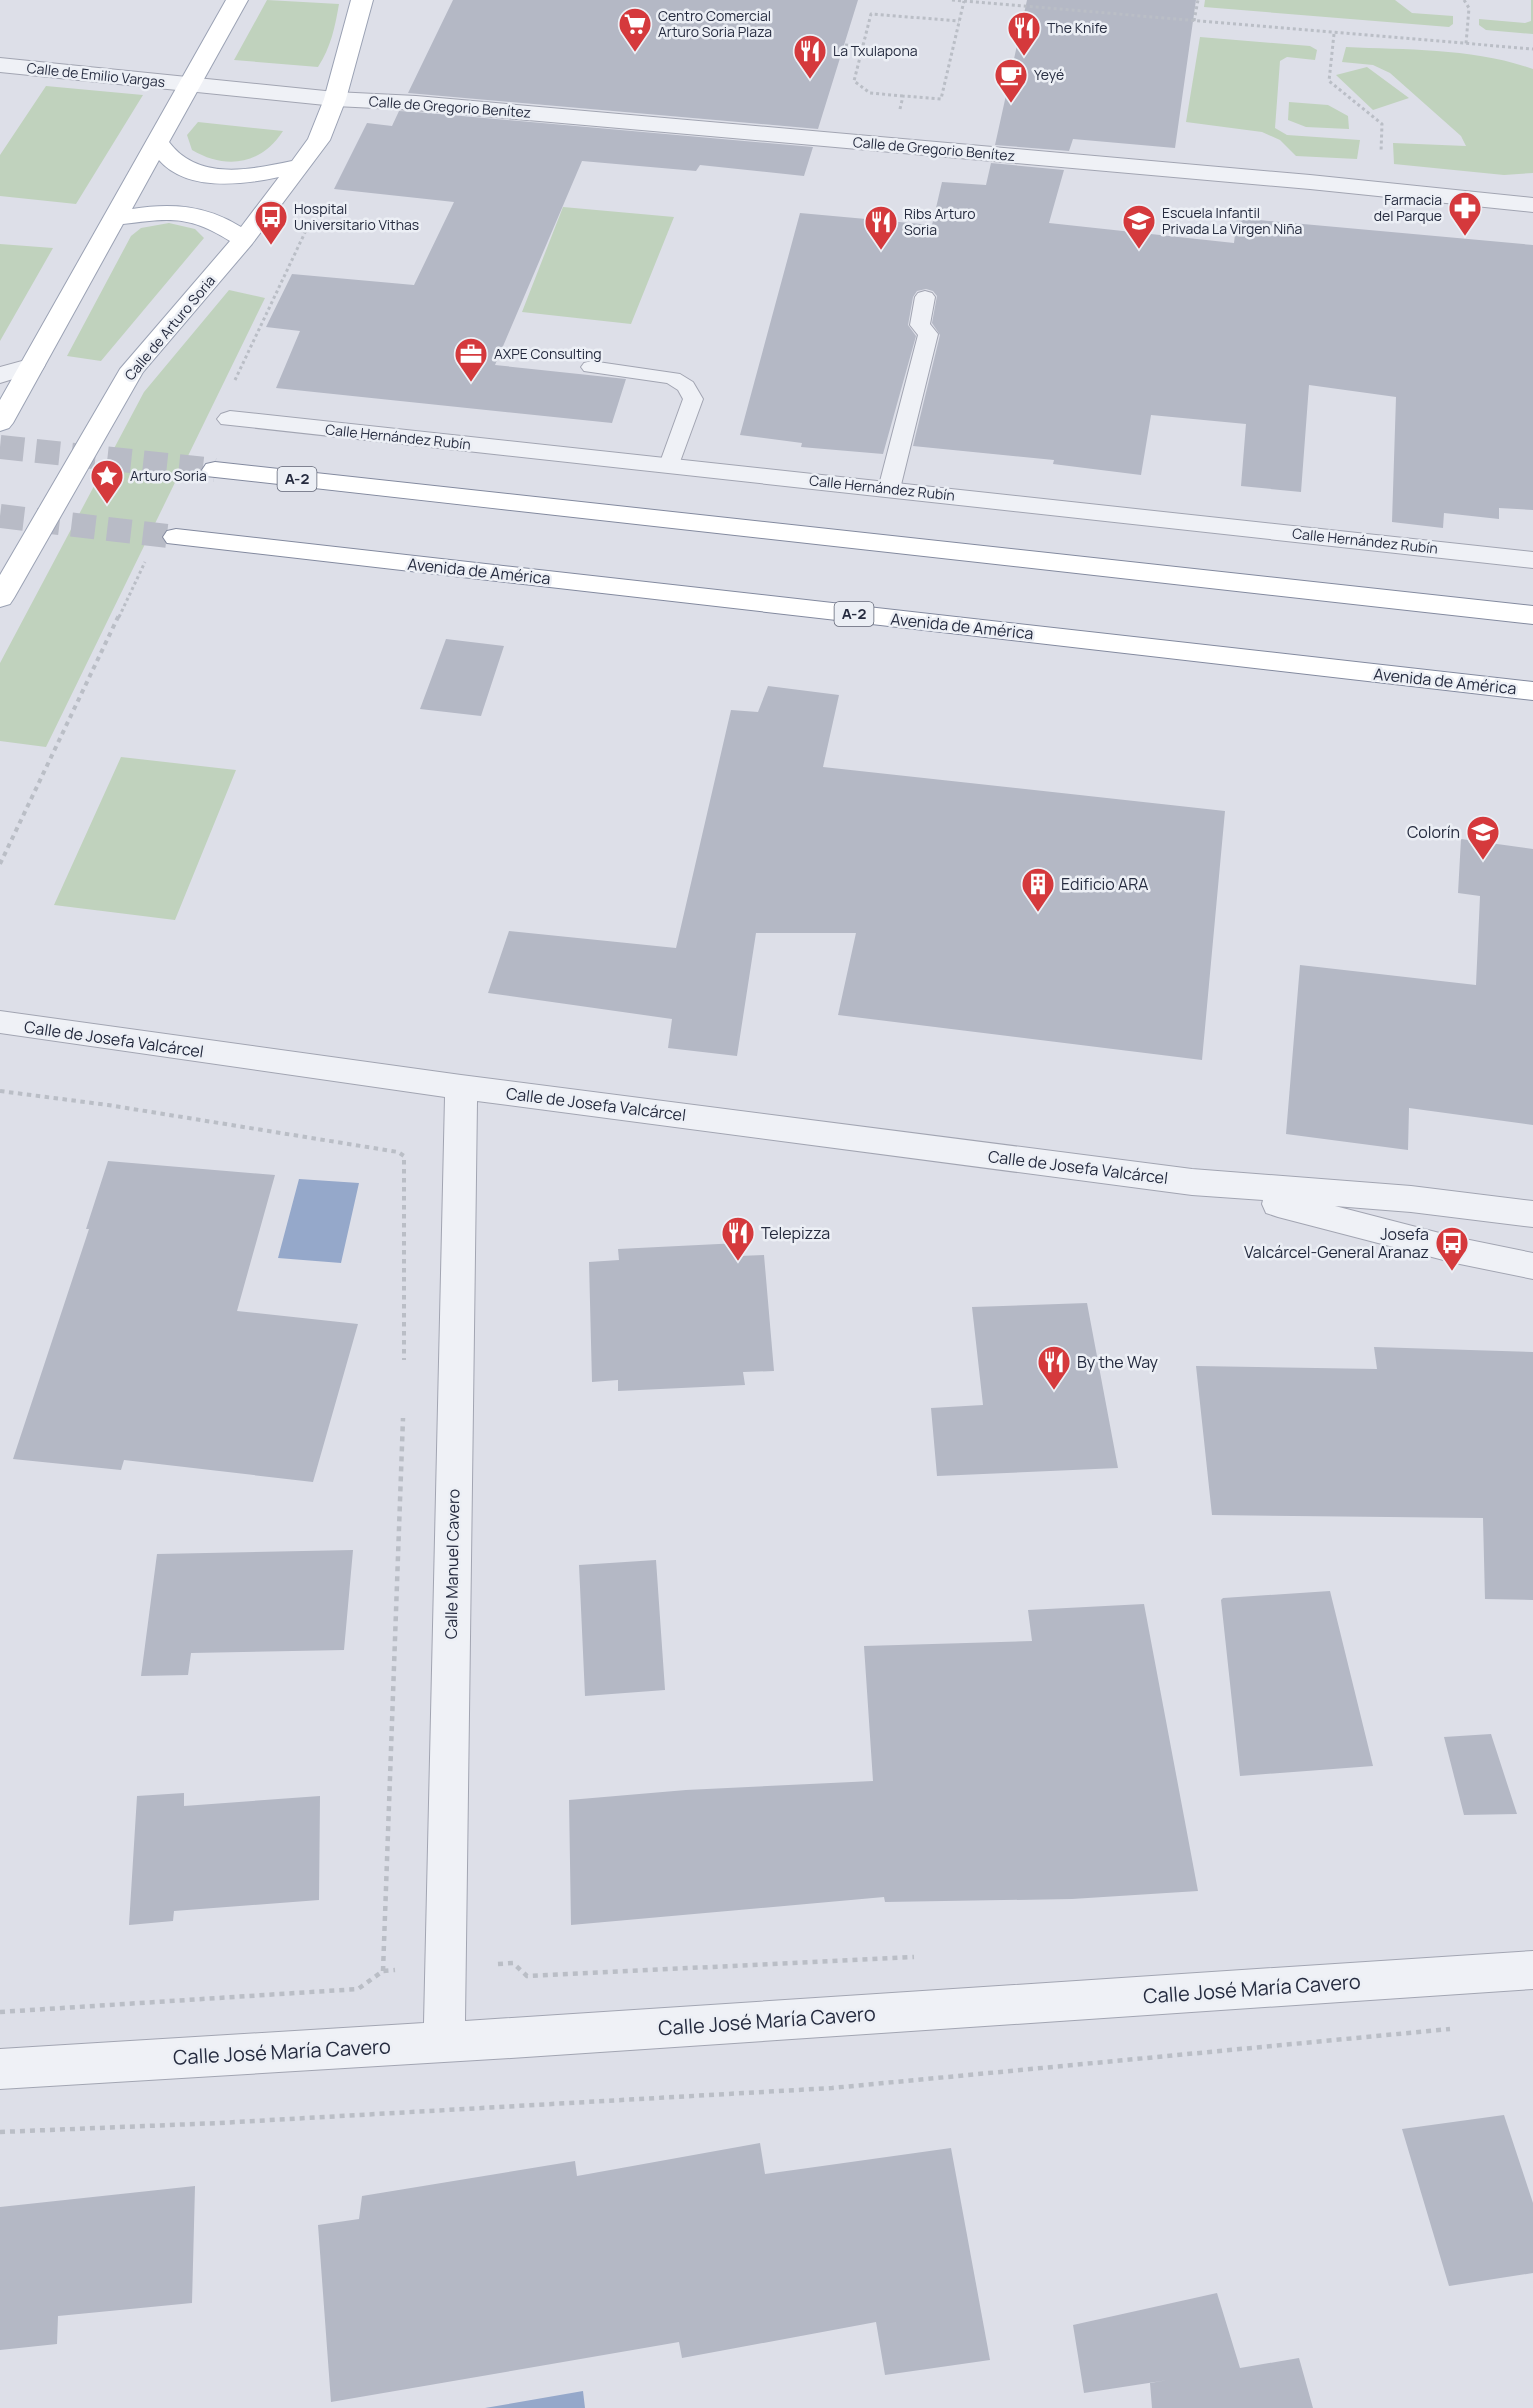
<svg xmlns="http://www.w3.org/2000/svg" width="1533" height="2408" font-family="Manrope,sans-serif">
	<rect width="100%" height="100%" fill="#dddfe8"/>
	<!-- green -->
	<path fill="#c0d2bd" d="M267,0L339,4C335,27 331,47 318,67L234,60Z
		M1205,0H1395L1412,13L1453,16V24L1449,27L1204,7Z
		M1531,0H1533V34L1486,30L1479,25V19L1525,23L1531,21Z
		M1200,37L1310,46L1317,50L1315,60L1287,57L1280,61L1275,128L1287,135L1360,140L1357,159L1296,156L1280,140L1262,132L1186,122Z
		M1346,47C1409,50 1473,48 1533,69V173L1504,175L1394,164L1393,143L1466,146L1461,136L1390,73L1373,65L1342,62Z
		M1367,67L1409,98L1373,110L1336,75Z
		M46,86L143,95L76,204L0,196V155Z
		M1289,102L1328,105L1348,116L1349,129L1306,127L1288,120Z
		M198,122L283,131C261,165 226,170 192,150L187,135Z
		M563,207L674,217L631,324L522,312Z
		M169,223L195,229L204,238L101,361L67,356L131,236L141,228Z
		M0,244L53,248L0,341Z
		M229,290L265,298L46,747L0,741V663L144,392Z
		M121,757L236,770L175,920L54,905Z"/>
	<!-- water -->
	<path fill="#95a8ca" d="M299,1179L359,1183L341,1263L278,1258Z
		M583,2391L585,2408H485Z"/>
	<!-- building -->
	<path fill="#b4b8c5" d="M453,0H858L818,129L408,93Z
		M1027,0H1196L1175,148L1073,139L1069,151L995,145Z
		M399,111L416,112L813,147L804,176L700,165L696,171L582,161L495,365L626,379L612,423L276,388L300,331L266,327L292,274L414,285L454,202L334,189L367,123L392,126Z
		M991,163L1064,170L1049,223L1234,243L1237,218L1533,245V510L1499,508V519L1444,513L1443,528L1392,522L1396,397L1309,385L1301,492L1241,486L1246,424L1151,415L1141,475L1053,464L1054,460L913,446L940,335L932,323L937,296L933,291L926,289L917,291L913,297L908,325L916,336L883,454L801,447L802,443L740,435L800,213L932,225L942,182L986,185Z
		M446,639L504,646L481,716L420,709Z
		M768,686L839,695L823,767L1225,811L1202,1060L838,1015L856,933H756L737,1056L668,1048L672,1019L488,993L509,931L676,948L731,710L758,712Z
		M1461,839L1533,849V1125L1409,1108L1408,1150L1286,1134L1300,965L1476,985L1480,896L1458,893Z
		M108,1161L275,1175L237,1311L358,1324L313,1482L124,1460L121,1470L13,1459L89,1229H86Z
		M739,1243V1256L764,1255L774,1371L743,1372L745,1385L618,1391V1380L592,1382L589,1262L619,1260L618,1249Z
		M1087,1303L1118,1468L937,1476L931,1408L983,1405L972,1307Z
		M1374,1347L1533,1352V1600L1485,1599L1483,1518L1212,1515L1196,1366L1377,1369Z
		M353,1550L344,1650L191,1653L188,1675L141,1676L157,1554Z
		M656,1560L665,1690L585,1696L579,1565Z
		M1330,1591L1373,1766L1240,1776L1221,1600L1223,1598Z
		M1144,1604L1198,1891L1072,1899L885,1902L884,1897L571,1925L569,1800L686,1790L873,1781L864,1646L1032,1641L1028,1610Z
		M1491,1734L1517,1814L1464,1815L1444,1737Z
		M184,1793V1806L320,1796L319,1900L174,1911L173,1921L129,1925L137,1796Z
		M1504,2115L1533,2203V2273L1449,2286L1402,2129Z
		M760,2143L765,2174L951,2148L990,2360L885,2375L876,2322L682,2358L679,2342L331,2402L318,2225L359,2219L362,2196L575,2161L577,2176Z
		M195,2186L192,2303L58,2316L57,2344L0,2350V2207Z
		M1217,2293L1240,2368L1299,2358L1313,2408H1152L1150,2383L1168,2380L1084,2393L1073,2325Z"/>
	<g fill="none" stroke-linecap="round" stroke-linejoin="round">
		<!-- motorway-tunnel -->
		<path stroke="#b8bbc6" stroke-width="24" stroke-dasharray="24 12" stroke-linecap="butt" d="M0,447L215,470
			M0,516L176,537"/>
		<!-- service casing -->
		<g stroke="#a2a5b2" stroke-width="2">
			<path id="service" d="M925,291L932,293L935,297L930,324L938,334L900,489L897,494L889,496L881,494L878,489L918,335L910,325L915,297L918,293Z
				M591,361L680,374L693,382L703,399L677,470L670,471L663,470L659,465L683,399L678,390L667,383L584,371L581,367L584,363Z"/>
		</g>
		<!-- minor casing -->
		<g stroke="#a2a5b2" stroke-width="2">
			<path id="minor" d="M0,58L335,92L416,96L1310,175L1533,198V212L1310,189L416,110L335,106L0,72Z
				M33,358L42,360L45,365L42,370L0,383V367Z
				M230,411L1533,552V568L221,424L217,419L221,414Z
				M0,1011L461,1075L1192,1169L1411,1186L1533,1201V1227L1411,1212L1335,1206L1455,1237L1533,1253V1279L1455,1263L1278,1217L1266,1213L1262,1204L1263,1200L1192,1195L477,1101L465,2021L1533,1951V1989L511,2058L0,2089V2049L424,2023L445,1097L0,1033Z"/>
		</g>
		<!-- primary casing -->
		<g stroke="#9ba2b4" stroke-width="2">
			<path id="primary" d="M226,0H248L169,142C198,181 250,170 292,161L308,139L324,99L351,0H373L346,99L330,140L252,244L143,372L14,598L10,604L0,607V575L120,369L230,241C189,215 169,218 123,224L13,423L9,428L0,431V400ZM159,160C187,192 242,185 279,177L241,227C206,205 171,203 132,209Z"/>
		</g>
		<!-- motorway casing -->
		<g stroke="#838a9f" stroke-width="2">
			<path id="motorway" d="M215,462L1533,606V624L206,476L202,470L206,464Z
				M176,529L1533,682V700L167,543L163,537L167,531Z"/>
		</g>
		<!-- path-far2 -->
		<path stroke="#babec6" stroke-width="3" stroke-dasharray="3 3" stroke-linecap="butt" d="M952,0L1533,49
			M1464,0L1469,8L1466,44
			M1194,21L1198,0
			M1334,34L1329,81L1382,124L1381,152
			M845,45L863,47
			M903,96L870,93L854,81L871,14L959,21
			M900,109L903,96L941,99L964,1
			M235,380L309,224
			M119,617L145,562"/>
		<!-- path-far1 -->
		<path stroke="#babec6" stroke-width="4" stroke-dasharray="4.5 4.5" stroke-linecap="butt" d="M0,864L119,615
			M0,1091L108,1105L398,1152L404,1156V1360"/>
		<!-- path -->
		<path stroke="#babec6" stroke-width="4.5" stroke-dasharray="5 5" stroke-linecap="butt" d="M498,1964L513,1963L527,1976L914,1957
			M383,1971L403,1418
			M0,2012L358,1989L383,1971L395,1970
			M0,2132L219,2123L832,2088L1450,2029"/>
		<!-- service -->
		<use href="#service" fill="#eff1f6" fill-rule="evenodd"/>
		<!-- minor -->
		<use href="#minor" fill="#eff1f6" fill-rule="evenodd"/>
		<!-- primary -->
		<use href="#primary" fill="#fff" fill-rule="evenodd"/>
		<!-- motorway -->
		<use href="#motorway" fill="#fff" fill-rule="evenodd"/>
	</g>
	<!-- icons -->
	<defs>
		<g id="supermarket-pin" transform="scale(1.725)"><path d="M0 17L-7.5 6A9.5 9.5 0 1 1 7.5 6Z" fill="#d5393c" stroke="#eceff5"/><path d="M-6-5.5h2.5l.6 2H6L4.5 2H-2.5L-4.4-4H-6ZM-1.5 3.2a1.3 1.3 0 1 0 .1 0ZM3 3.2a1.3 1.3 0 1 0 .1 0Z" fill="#fff"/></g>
		<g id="restaurant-pin" transform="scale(1.725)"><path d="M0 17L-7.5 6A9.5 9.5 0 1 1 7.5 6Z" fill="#d5393c" stroke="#eceff5"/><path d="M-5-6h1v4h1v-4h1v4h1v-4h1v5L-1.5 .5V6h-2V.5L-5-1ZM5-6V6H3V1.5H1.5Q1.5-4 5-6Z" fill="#fff"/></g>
		<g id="cafe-pin" transform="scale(1.725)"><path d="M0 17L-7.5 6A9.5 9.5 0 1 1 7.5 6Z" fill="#d5393c" stroke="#eceff5"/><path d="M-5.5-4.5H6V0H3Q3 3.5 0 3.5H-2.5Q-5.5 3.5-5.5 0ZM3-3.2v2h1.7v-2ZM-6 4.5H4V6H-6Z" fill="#fff"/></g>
		<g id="pharmacy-pin" transform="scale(1.725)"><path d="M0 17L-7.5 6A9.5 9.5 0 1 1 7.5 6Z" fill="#d5393c" stroke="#eceff5"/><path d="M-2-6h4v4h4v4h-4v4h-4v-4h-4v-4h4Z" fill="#fff"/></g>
		<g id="bus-pin" transform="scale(1.725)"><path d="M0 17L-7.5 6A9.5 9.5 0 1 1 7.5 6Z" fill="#d5393c" stroke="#eceff5"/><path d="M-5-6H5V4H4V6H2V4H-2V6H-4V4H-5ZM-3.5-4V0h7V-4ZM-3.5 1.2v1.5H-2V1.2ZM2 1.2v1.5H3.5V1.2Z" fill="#fff"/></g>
		<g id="school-pin" transform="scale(1.725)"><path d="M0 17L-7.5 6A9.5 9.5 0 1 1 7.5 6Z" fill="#d5393c" stroke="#eceff5"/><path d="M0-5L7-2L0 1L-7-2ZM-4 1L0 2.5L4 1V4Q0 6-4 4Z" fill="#fff"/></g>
		<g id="office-pin" transform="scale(1.725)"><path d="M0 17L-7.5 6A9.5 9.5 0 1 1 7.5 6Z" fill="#d5393c" stroke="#eceff5"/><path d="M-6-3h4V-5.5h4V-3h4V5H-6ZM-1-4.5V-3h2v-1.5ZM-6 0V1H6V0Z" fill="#fff"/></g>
		<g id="sight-pin" transform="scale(1.725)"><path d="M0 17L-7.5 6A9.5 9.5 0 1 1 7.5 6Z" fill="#d5393c" stroke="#eceff5"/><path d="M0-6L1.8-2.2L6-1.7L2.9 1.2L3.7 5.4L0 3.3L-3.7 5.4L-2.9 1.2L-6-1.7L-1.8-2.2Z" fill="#fff"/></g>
		<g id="building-pin" transform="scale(1.725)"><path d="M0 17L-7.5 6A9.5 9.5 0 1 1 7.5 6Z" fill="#d5393c" stroke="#eceff5"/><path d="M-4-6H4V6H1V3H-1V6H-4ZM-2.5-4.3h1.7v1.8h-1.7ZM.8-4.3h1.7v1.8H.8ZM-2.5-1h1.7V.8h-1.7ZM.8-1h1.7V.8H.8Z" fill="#fff"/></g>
	</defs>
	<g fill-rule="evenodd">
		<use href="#supermarket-pin" x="635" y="24"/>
		<use href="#restaurant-pin" x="1024" y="28"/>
		<use href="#restaurant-pin" x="810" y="51"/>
		<use href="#cafe-pin" x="1011" y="75"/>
		<use href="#pharmacy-pin" x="1465" y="208"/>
		<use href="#bus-pin" x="271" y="217"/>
		<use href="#school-pin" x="1139" y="221"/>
		<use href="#restaurant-pin" x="881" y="222"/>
		<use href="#office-pin" x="471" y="354"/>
		<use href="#sight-pin" x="107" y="476"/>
		<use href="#school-pin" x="1483" y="832"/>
		<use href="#building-pin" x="1038" y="884"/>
		<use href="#restaurant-pin" x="738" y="1233"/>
		<use href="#bus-pin" x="1452" y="1243"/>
		<use href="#restaurant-pin" x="1054" y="1362"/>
	</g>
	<g text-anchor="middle" stroke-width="5" stroke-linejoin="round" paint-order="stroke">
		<!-- far-poi labels -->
		<g font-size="14" fill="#252b3f" stroke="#eceff5" text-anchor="start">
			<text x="658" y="21">Centro Comercial<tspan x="658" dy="16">Arturo Soria Plaza</tspan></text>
			<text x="1047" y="33">The Knife</text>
			<text x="833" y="56">La Txulapona</text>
			<text x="1034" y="80">Yeyé</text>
			<text x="1442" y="205" text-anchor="end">Farmacia<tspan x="1442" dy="16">del Parque</tspan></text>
			<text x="294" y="214">Hospital<tspan x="294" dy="16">Universitario Vithas</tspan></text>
			<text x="1162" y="218">Escuela Infantil<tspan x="1162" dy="16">Privada La Virgen Niña</tspan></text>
			<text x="904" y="219">Ribs Arturo<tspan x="904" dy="16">Soria</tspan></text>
			<text x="494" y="359">AXPE Consulting</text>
			<text x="130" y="481">Arturo Soria</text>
		</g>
		<!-- far-street labels -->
		<g font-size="14" fill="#252b3f" stroke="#eceff5">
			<text transform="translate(96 75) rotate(6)" y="5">Calle de Emilio Vargas</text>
			<text transform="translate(450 107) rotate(4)" y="5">Calle de Gregorio Benítez</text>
			<text transform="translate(934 149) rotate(5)" y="5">Calle de Gregorio Benítez</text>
			<text transform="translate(170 328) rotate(-50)" y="5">Calle de Arturo Soria</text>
			<text transform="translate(398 437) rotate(6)" y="5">Calle Hernández Rubín</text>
			<text transform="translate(882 488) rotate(6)" y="5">Calle Hernández Rubín</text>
			<text transform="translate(1365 541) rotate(6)" y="5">Calle Hernández Rubín</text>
		</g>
		<!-- shield labels -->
		<g fill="#eceff5" stroke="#616676" stroke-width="1.5">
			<rect x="277.5" y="467" width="39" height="24" rx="4.5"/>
			<rect x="834.5" y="602" width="39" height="24" rx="4.5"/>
		</g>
		<g font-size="15" font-weight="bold" fill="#252b3f">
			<text x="297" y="484">A-2</text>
			<text x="854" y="619">A-2</text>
		</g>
		<!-- street labels -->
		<g font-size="16" fill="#252b3f" stroke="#eceff5">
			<text transform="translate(479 571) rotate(6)" y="6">Avenida de América</text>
			<text transform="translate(962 626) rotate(6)" y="6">Avenida de América</text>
			<text transform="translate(1445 681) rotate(6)" y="6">Avenida de América</text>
			<text transform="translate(114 1039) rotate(8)" y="6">Calle de Josefa Valcárcel</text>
			<text transform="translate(596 1104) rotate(7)" y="6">Calle de Josefa Valcárcel</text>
			<text transform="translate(1078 1167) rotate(7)" y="6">Calle de Josefa Valcárcel</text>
			<text transform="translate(452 1564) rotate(-89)" y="6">Calle Manuel Cavero</text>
		</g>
		<!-- poi labels -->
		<g font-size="16" fill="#252b3f" stroke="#eceff5" text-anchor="start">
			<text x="1460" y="838" text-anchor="end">Colorín</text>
			<text x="1061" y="890">Edificio ARA</text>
			<text x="761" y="1239">Telepizza</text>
			<text x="1429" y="1240" text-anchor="end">Josefa<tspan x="1429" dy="18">Valcárcel-General Aranaz</tspan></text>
			<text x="1077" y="1368">By the Way</text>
		</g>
		<!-- near-street labels -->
		<g font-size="20" fill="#252b3f" stroke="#eceff5">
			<text transform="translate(1252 1989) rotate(-4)" y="7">Calle José María Cavero</text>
			<text transform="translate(767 2021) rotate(-4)" y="7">Calle José María Cavero</text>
			<text transform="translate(282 2052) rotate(-3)" y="7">Calle José María Cavero</text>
		</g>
	</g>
</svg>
